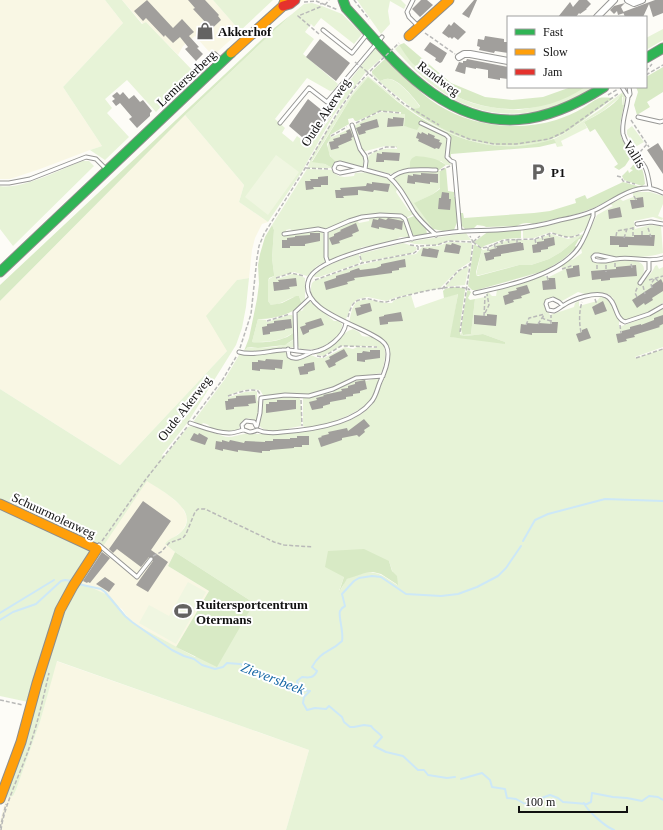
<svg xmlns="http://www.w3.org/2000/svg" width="663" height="830" font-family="Georgia,serif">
	<rect width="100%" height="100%" fill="#fdfcf7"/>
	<!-- farmland -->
	<path fill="#f9f7e4" d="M0,0H105L123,23L63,87L102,146L90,150L40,169L10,179H0Z
		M122,0H213L240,31L213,56L195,36L183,46L178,55L146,22L143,24Z
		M185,115L244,185L239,202L268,222L262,224L255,238L252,250L249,278L237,280L227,351L120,465L0,389V301Z
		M147,480L170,496L182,507L187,517L186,524L182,531L165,544L175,552L168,566L209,591L176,647L131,622L122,609L91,587L78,582Z
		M56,661L309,750L286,830H0V821L6,798L13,796L16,790L40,722Z"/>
	<!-- green -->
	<path fill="#e7f3d7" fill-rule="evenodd" d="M105,0H122L142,24L146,22L194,72L156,112L127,80L105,99L112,108L107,113L129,137L105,160L90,150L102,146L63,87L123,23Z
		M213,0H273L240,31Z
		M357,0H401L406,5L404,9L390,1L388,11L390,24L381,34Z
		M312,3L322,6L342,14L362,34L354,44L321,18L314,27L311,24L305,32L314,39L303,54L338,84L334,90L330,91L307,78L275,119L285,128L282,133L293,142L297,136L309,145L332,116L326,111L376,47L384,56L365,73L333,116L301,173L268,222L239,202L244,185L185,115L292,14L304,4Z
		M663,29V40L646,50V38Z
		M399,45L413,63L439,86L455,96L472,103L484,106L503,109L519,110L535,107L585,87H593C548,119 488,124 442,92C424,80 409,65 395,49Z
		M372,73L380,81C383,80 387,78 389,79C399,80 415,99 420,107L419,108L413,109L388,89L372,75Z
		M368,76L407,107L433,124L465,138L477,142L495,145L522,144L554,139L565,133L601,109L620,94L623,92L625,97L624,105H622L623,97L619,98L603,111L584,122L587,128L561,141L563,146L557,147L554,140C478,163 423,123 368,77L352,96L312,161L325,164L332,168H308C311,152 355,85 368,76Z
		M381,112L405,114L404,126L414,128L420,124L447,137L448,141L446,157L451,165H446L441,161L410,165V169L391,174L367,168C367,164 367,157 370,155C376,149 389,148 397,149V147L385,146L362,152L354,126L369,117Z
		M632,126L644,142L635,147L627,134V130Z
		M351,128L359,150L364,158L363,167L352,164L350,165L341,161L336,162C328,156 326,146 330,138Z
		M82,161H89L94,166L13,246L0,229V186C22,190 61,169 82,161Z
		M307,169L332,170C338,179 345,177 354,176L355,173C365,172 380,172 389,179C393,181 395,185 397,189L396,192L409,211L411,210L414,214L406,218L401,215L361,217L327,228H319L293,231L290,229L286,230V233L317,230L323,232L325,262L317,266L307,276L294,272L276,277L277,279L292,274H296L305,278V299L306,300L302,305L299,296C289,297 281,305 271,305L268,301V281L269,279L274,276V274L272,258L274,230L272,225Z
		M418,171H440V188L433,194L415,203L433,229L421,219L395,179L398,174Z
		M637,192H650L663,196V204L658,216L663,218L662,220L653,217L634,221L635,229L650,225L661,226L663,253C648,258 633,257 618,257C609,257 602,251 593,255L592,257L596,263C612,262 661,251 638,283L641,285C646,277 652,274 655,266L657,265L659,269L663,267V303L649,312L626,320L621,317L613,298L608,294L603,293L585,294L578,292L562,301C556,298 551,296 545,301L544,305L550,315L574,307L575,303L579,301V306L597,301L601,296L605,297L610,301L619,319V327L649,316L663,308V347L635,357L636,358L663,349V830H286L309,750L57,661L40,722L16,790L13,796L6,798L18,757L59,604L28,702L0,696V389L120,465L227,351L206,316L237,280L249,278L246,307L242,328L236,345L188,422L162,455L164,457L188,427L192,426C202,426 213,433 223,436C229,439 237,435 244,434C248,433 252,434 256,434C287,434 354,431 373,403C379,394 382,382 386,372C398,337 374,335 349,322L352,309L356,302C369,296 379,304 392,303C395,297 405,297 411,295L415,308L458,293L451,337L505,342L483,334L466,336L460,335L461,332L463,335L471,334L475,299L485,297L487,293H489L492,296H496L497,290L543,276L549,277L563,270L561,266L571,259L572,260L582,253L581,248L597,215L613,206L610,204L620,199L623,201L633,197V193ZM147,481C160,490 201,510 182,531C177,537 169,538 165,544L175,552L254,603L195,657L131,622L110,596L79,582ZM389,561L397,585C381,575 377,569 357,575C354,576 348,578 346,580C343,584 343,588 339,591L344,577Z
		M590,213L591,216L586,229L579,234L571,237H565L551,232L534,238H523V230L551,225Z
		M380,216L404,219L410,236L409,237H400L394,241L386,243L372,246L362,247L357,251L330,260L327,256L328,232L357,220L359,223L369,221L370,217Z
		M466,233L471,240L447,241L437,245L415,244L407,242Z
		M551,234L568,239L583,234L561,252L549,259L531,265H519L480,275H476L482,249L483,250L488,249L501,242L512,240H535Z
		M449,242L472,243L470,262L459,269L440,288L397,297L386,301L368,297L358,299L352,304L347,317L345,320C331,313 305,302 312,283L314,281L356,266L394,257L416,254L422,247L438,246Z
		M403,243L416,247L417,249L412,253L362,262L360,254Z
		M359,254L360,263L319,277H314C320,266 347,258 359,254Z
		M469,266L465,285L445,287L459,271Z
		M307,302H311L334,321H338L342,324C343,336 324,348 314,349C309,350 305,349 300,349L297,344V314L300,310L302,311Z
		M289,315H292L294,317L295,345L294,347L255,352H243L248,347L252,348C265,347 284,349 294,339L291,334C280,342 265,342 252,342L258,319L266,320L267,322Z
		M353,329L359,332L362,336C366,337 369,336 372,337C390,342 386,360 381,373L355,377L333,387L308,395L266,396L263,395L260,390C249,388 238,391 228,396L229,397L245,392L256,391L257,392V400L260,404L257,423C243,410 243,427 237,430C230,434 219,431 211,429C210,425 207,424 203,423L201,425L193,422L225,379L239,355L285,351L289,359L298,360L311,355L318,358H324L345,347L353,349L357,347L377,348V346H341L323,356L315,354L324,350L348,331Z
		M380,377C377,385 374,396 368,403C360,412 313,433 303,426V397L326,392L329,393H332L338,388L363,378H365L366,381Z
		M287,396L299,397L300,399L302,416L301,426L290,428L287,430C278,431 264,433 259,425L263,401L268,399Z"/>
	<!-- forest -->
	<path fill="#d8eac5" d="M292,14L185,115L0,301V285L273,29Z
		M404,43L451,83L485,97L512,100L543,97L571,87H585C542,117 483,116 440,87C435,83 431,78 426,74C422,70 416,67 412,63C407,57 403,51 399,45Z
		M386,58C402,74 418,92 438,105C472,126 517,132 556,120C565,117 575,113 583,108C588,105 594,100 599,98C604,97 610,98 614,98C604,105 595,111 585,119C575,126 565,134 554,138C547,141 538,142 530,143C485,151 447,135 410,109L419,108L420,106C415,99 399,79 389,79C387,78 383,80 380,81L372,73V71Z
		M663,67V92L647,102L650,107L637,115L634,105L638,92L636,87H646V77Z
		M368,77C378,85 388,94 398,102C445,138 495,158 554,139L556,143L539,147L451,154V160L448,156L451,140L449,135L422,122L417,130L404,126L405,114H401V112L380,111L357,121H355L353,118L348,119L349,124L330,135L331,137L327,144L330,156L336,162L332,168L325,164L312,162L352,96Z
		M622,94V105H624L620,124L621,137L631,157L625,166L619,170L614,167L618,164L595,129L590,132L584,122C597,115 613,107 622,94Z
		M416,156C427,157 437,158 446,165L439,170L410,169C410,162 409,159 416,156Z
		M637,164C644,167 644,177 645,184L642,186L624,180L622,176L628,170L629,173L633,170L630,169L633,165Z
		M446,168L448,191L454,192V197H456L458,220L454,230L443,231L433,229L414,203L433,194L440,189V171Z
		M623,182L641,187L627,191L596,207L577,214L533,224C527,222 522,223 517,226L486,227L484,226L477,225L474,228L465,229L462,226L460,213H463L464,218L534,213L550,211L576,203L575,199L585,195L587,199Z
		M414,216L426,228L427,234L415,236L412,234L406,219Z
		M272,225L274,230L272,258L274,274V276L269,278L268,281V301L271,305L282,303L296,296H299L302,305C291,314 272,320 258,319L252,342C262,343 275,342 284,338C289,337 290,334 295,333L294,339L285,345L258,348L248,347L244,351L249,338L257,299L259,284L258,265L260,254L265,237Z
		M521,230V238L504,239L484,246L482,248L474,242L489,231Z
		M583,234L581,239H579L575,246L577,247L562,260L544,271L477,290H472L468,286L474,244L482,249L476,272V275L478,276L519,265H531L549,259L561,252Z
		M453,287L464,288L465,290L460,325V335L466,336L483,334L505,342V344L450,337L458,294L444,298L443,291L445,289Z
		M468,290L471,292L468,298L470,300L475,299L471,334L463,335L462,333L461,329L467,291Z
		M364,549L389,561L392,571L397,576L398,585L381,574L373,572L365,573L347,579L339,592L344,577L325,567L328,551Z
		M175,552L254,603L217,667L176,647L209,591L168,566Z"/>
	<!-- pitch -->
	<path fill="#f0f6e1" d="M276,155L299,172L268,215L245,197Z
		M188,582L206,592L176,644L139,623L149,605L169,616Z"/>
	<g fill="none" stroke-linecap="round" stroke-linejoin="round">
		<!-- stream -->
		<path stroke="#cde8f7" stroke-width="2" d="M523,541L535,520L548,514L605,499L663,501
			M78,584L101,589L105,592L125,616L132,622L172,650L184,656L194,659L202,665L215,669L223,667L227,663L240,664L263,673L272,680L280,681L300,690L310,691L304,697L303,703L307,710L315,708L326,709L329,706L342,717L344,722L350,727H354L364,725L371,726C374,731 379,732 382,737L374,746L386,752L403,756L418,770H424L428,775L447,778L455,777
			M0,613L54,580
			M0,620L13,612L36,604L61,581L65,580L72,581
			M294,687L298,686L297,681L302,677C309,678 314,678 317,671L312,667C321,650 330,653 342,641C344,633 338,615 340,611C341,609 343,607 345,606L342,594L354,581L359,578L372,576L381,577L406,594L441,596L458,594L477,587L498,576L506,568L521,546
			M461,779L482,773L490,780L492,787L505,789L507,798L516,799L525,804L550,795L558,798L563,802L587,804L591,802L592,793L613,797L627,798L642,801L649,796L658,797L663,800
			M584,803C587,811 606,827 614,830"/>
	</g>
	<!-- building -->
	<path fill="#a19f9c" d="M147,0L173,28L182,19L194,32L189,36L199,47L197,48L203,54L196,61L185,49L188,47L180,37L173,43L165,35L164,37L146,18L143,21L134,11Z
		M188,0H205L219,15L218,16L221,20L204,36L200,31L207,24L193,9L195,8Z
		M421,0H427L433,5L420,17L412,9Z
		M474,0H477L469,18L462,14Z
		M579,0H587L591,4L586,9H587L580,14L579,13L576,17H558L570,2L573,7Z
		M655,0H663V13L653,17L649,4L643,17H625L623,12Z
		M625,3L621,7L624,13L618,15L617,11L614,14L610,10L614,6Z
		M454,22L466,32L458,40L454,37L452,39L450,37L449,38L442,33L449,24L451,26Z
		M485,36L504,39V42H508V53L495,51L494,53L479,50L480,47L477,46L478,39L484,40Z
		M320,39L350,63L336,81L306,57Z
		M430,42L447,53L442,62L440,63L435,60L436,58L424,50Z
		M467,59L508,67V79L500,78V80L488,78V70L476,68V69L466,67L465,74L455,71L459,62L463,63V61H466Z
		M117,92L120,95L123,92L129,99L134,95L140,102L143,100L152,111L150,113V116L137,128L129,119L132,117L120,103L116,106L112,101L115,99L112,96Z
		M308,99L324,112L325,111L331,116L309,143L289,126Z
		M393,117L404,118L403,126L387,127L388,118L393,119Z
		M377,119L379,127L365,131L366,133L359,135L356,128L361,126L360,124Z
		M350,129L353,137L351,138L352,140L338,146L339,148L331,150L329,142L334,141L333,139L340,137V135L347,133L346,131Z
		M418,132L421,134L422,132L428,135V133L435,136L434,138L440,140L439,142L442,143L439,149L436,148L435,149L418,141L419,139L416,138Z
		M658,143L663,151V174L647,150Z
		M382,152L400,153L399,161L384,160V162H376L377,153L382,154Z
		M421,173L438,174V183L430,182V184L415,182V184L407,183L408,175L413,176V174L421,175Z
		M328,176V185H321V187H313L314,189L306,190L305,181H311L310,179H318V177Z
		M372,182L390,184L388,192L374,190L373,192L358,190V195L343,196L344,198H336L335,190H341L340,188L366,186L367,183L372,184Z
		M442,192L449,193V199H451L450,210L438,209L439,198H441Z
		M643,197L644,207L632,209L630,200H637L636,198Z
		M620,207L622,217L609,219L608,210Z
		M379,218L386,220L388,218L403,221L402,230L395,228L394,230L379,227V229L371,227L373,219L378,220Z
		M356,223L359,231L352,234L353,236L339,241L340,243L332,245L329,238L334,236V234L341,231L340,230Z
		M310,233H320V241L305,244V246H290V248H282V240H287V238L295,237V236L310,235Z
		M634,235H655L654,246L628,245V247H619V245H610V236L634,237Z
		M554,237L555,245L548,247V249L541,250V252L533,253L532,245L537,244V242L544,241V239Z
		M521,242V243H523L524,250L501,254V256L494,257V259L486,261L484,253L490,252L489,250L497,248L496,246Z
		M452,243L461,246L459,254L444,252L446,244L451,245Z
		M423,248L428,249L429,248L439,250L437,258L421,256Z
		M405,259L406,267L399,268V270L392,271V273L354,278L355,280L347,282L348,284L326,290L324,282L336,278V276L350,272V271L359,268L360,270L376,268L381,266V264Z
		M579,265L580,276L568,278L566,269L573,268V266Z
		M636,265L637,276L610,278V280L601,281V279L592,280L591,271L616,269V267Z
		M296,278L297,286L289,287L290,289L274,291L273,282H279L278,280Z
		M548,278H555L556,289L543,290L542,281L549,280Z
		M661,279L663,283V291L652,298L653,300L645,305L644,303L637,308L632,300L652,287L651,286Z
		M527,285L530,293L521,296L522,298L513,300L514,302L505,305L503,296L509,294L508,292L517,290L516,288Z
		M603,301L607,311L595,315L592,307Z
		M370,303L372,311L357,316L355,308L361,307L360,305Z
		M401,312L403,321L388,322V324L380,325L379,317L384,316V315Z
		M487,314L497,315L496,326L474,324V315L487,316Z
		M663,315V324L659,326L660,327L634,335L635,337L626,339L627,341L618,343L616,334L622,333V331L630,329V327L641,324V325L654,320V318Z
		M321,318L324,325L309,330V329V332L303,335L300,327L306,325L305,323Z
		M291,319L292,328L285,329V330L270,332V334L263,335L262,327L267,326V324L274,323V321Z
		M552,322H558L557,333H532V335L520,333L521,324L527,325V323L539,324V323L552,324Z
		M587,328L591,338L579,342L576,334L582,332V330Z
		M344,349L348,356L335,363L336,365L329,368L325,361L330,359L329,357Z
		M370,350H380V358L365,360V362L357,361V353H362L363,351L370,352Z
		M266,359L283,360L282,369L275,368V370L260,369V371L252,370V362H258V360L265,361Z
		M314,362L315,370L308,372V374L300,375L298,367L304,366V364Z
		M365,380L367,389L360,391V393L353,394V396L346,397V399L330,402V404L323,406V408L312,410L309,402L317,400L316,398L324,396L323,395L342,391L341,389L348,388V386L355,384V382Z
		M255,395L256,403L248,404L249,406L234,407V409L226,410L225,401H228V399L236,398V396Z
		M277,400H296V409L266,413V404H269V402H277Z
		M364,419L370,426L364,430L365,432L359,437L357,435L342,438V440L321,447L318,438L322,437L321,436L329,434L328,432L347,428L348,431Z
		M194,433L198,435L199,433L208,438L205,445L190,440Z
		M297,436H309V445H302V447H294V448L270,450V451H262V453L238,450V452L223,449V451L215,449L216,441L222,442V440L229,442L230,440L244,443L245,441L265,442V441H273V439H290V438H297Z
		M143,501L171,521L151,550L168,562L148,592L136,585L153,561V557H149L141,567L117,549L113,553L109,549Z
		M102,552L110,558L90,583L88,582L87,583L83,581Z
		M105,577L115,584L109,592L96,584Z"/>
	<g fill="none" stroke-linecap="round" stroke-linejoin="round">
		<!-- lane casing -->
		<g stroke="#979795" stroke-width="5">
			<path id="lane" d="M413,0L407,12L409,17L418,26
				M323,30L352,53L368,33
				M215,54L221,60
				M622,87L628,97
				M629,87L630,94L628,97C627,109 621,122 623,134C626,147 638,156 645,167C648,173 649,181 650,188
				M638,117L660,122L663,121
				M280,123L309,88L327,102L382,37
				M421,123L446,135L449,138L447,157L451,161L454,162L460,231
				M352,125L360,149L365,156L366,161L365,170
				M360,169L340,173L335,171L334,168L336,164L340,163L388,176C400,186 406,199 414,212C420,221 428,228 436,235
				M391,178C404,167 421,170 436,170
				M0,183H9L30,179L86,157L96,159L105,168
				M637,224L651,222L663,224
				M284,234L318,229L326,231
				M616,259L598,255H595L593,257L594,260C602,263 609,260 616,259C632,256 648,263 663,258
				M328,263L326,257V231L349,221L362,217L380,215L401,216L405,219L412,239
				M640,283L649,270V260
				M475,293C507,286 560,275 579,247C585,238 589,227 593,216V211
				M562,305L559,302L553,299L547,301L546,304L548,310L554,311C558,310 560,307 564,305C573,299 595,291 606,296C617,301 614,318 625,322L649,314L663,306
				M288,349L289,356C296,362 305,355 312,352
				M296,350L295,312L310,298
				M239,352C252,356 268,351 282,350C292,349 303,353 313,352C327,350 344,337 346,323
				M190,423C202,427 216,433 229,433C234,433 240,431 243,430C246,430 248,432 250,432C252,432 255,431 257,430C259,430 262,432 264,432C270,433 276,433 282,432C309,430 354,424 371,402C376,397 377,389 380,382C384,374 388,363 388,354C388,349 386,344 382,341C365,326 296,311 309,279C320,253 426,235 453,232C472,230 490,231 509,229C526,228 543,225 560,220C571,218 584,215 595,210C612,202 629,187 649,188C653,189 659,191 663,193
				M257,426L260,413L261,398L285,395L309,396L333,389L356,378L383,376
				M243,430L242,425L246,421L254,422L256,426
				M99,545L137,577L151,559"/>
		</g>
		<!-- street casing -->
		<g stroke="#979795" stroke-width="8">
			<path id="street" d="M628,0L634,3L642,0
				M597,17L614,0
				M459,57L464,54H470L508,61"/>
		</g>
		<!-- fast casing -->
		<g stroke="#8e8d8b" stroke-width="11">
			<path id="fast" d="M343,0L346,8C373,37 399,70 432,93C492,135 546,124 604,87
				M646,58L663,48
				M0,272L231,53"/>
		</g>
		<!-- slow casing -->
		<g stroke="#8e8d8b" stroke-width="11">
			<path id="slow" d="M409,36L449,0
				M231,53L283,6L285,0
				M0,504L97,549L73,586L60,610L37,683L21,742L0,799"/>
		</g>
		<!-- jam casing -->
		<g stroke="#8e8d8b" stroke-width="11">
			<path id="jam" d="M283,6L290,4L295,0"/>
		</g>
		<!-- path -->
		<path stroke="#b9b9b8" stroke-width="1.5" stroke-dasharray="4 2" stroke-linecap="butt" d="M354,0L369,19
			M304,2L316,1L338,10
			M325,5L329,0
			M425,33L455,54
			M319,34L298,16L320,7L321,3
			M365,70L404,104L439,125
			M646,71L652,64
			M646,75L663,65
			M608,95L618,89
			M631,120L649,147
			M356,123L380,111L401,113
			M450,131L469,139L494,144H516L549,139L564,132L619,93
			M331,136L347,127
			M640,152L647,144
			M368,154L386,147H397
			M306,168L330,169
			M441,170L450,166
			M617,176L621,177L623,181L635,184
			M634,196L636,200
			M648,228L651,237
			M549,233L550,238
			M642,235V229
			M542,236L543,241
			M616,236L617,231L633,228
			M633,236V227
			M624,238L627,229
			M508,239L509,244
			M517,239V243
			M535,239L536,244
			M502,240V245
			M473,242L481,248L488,247L504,240L535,239L551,233C565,236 566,240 581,234
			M494,244L496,249
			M410,245L418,246
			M488,247V252
			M360,256L362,263
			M615,263V269
			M631,264L632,268
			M597,265V270
			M606,265V272
			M562,269L571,266L572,268
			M547,276L548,280
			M276,278L291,273L304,276
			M315,280L362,263L414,253L418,250V246L437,245L448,241L473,242L480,236
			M649,280L663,276
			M643,286L645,294
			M652,288L651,284L655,278L658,281
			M442,289L458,271L471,264
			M637,297L635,293L638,286
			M595,299L597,305
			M485,313L489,305L487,294
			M484,316L485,296
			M348,317C350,310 352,302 359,300C369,296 377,303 386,302C391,301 396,298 401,297C416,293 458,282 470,290
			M542,317L544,319L551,321
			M267,321L290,314
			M538,324L544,315
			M551,324V315
			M526,325L529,318L545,314
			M620,325L621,333
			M460,332L472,252L473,242L470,236
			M581,332C579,323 579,311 582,302
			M240,348L251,314L257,258L259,246L264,234L304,170L339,110L356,86L377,64
			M317,356L323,357L341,346H344L377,347
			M636,358L663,349
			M228,396C237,393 249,388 258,391L260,394
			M301,400L302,426
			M193,419L223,379L236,357
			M102,541L146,479L187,427
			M153,556L161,552L169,543L183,538L186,534L195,512L198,509H205L274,542L284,545L313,547
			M0,700L23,705
			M0,828L6,804
			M1,830C4,806 20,774 28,751C37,726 43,699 49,673"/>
		<!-- lane -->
		<use href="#lane" stroke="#fffffe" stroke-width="3"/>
		<!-- street -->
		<use href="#street" stroke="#fffffe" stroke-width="6"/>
		<!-- fast -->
		<use href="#fast" stroke="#30b455" stroke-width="9"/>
		<!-- slow -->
		<use href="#slow" stroke="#ff9f0a" stroke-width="9"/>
		<!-- jam -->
		<use href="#jam" stroke="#e5322d" stroke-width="9"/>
		<!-- path-bridge -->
		<path stroke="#b9b9b8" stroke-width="1.5" stroke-dasharray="4 2" stroke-linecap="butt" d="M355,62L365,70
			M377,64L399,43"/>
	</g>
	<!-- icons -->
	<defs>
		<g id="shop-bare" transform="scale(1.38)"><path d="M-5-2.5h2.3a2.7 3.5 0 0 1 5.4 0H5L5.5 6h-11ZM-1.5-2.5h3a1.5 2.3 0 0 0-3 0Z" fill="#646362" stroke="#fff" stroke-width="2.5" paint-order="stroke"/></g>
		<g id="parking-bare" transform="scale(1.38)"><path d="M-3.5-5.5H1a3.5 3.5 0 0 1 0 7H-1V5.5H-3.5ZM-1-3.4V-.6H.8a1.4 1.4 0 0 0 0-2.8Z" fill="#646362" stroke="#fff" stroke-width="2.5" paint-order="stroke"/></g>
		<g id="stadium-bare" transform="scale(1.38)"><path d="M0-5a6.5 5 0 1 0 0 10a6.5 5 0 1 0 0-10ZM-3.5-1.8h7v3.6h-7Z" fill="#646362" stroke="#fff" stroke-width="2.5" paint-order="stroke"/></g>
	</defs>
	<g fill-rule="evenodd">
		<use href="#shop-bare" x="205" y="31"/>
		<use href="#parking-bare" x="538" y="172"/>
		<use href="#stadium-bare" x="183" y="611"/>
	</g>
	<g text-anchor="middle" stroke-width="4" stroke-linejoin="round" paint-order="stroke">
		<!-- poi labels -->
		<g font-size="13" font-weight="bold" fill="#111" stroke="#fff" text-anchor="start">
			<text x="218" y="36">Akkerhof</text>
			<text x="551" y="177">P1</text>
			<text x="196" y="609">Ruitersportcentrum<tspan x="196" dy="15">Otermans</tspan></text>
		</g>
		<!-- street labels -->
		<g font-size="13" fill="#111" stroke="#fff">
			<text transform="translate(186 78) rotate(-43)" y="5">Lemierserberg</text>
			<text transform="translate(439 78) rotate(37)" y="5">Randweg</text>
			<text transform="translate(325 112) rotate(-57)" y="5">Oude Akerweg</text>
			<text transform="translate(635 154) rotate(57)" y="5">Vallis</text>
			<text transform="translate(184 408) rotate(-52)" y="5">Oude Akerweg</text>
			<text transform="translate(54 515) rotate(25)" y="5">Schuurmolenweg</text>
		</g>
		<!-- water labels -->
		<g font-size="14" font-style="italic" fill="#1768a6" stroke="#fff">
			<text transform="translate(273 678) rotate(21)" y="5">Zieversbeek</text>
		</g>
	</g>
	<!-- legend -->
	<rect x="507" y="16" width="140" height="72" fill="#ffffff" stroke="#a0a0a0"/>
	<rect x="515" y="29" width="20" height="6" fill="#30b455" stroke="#a0a0a0"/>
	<text x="543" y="36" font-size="12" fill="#111111">Fast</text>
	<rect x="515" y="49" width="20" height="6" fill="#ff9f0a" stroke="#a0a0a0"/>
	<text x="543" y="56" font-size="12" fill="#111111">Slow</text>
	<rect x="515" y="69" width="20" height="6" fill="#e5322d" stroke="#a0a0a0"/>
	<text x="543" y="76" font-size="12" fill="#111111">Jam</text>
	<!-- scale -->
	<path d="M519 806v6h108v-6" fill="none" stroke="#111111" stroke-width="2"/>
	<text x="525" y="806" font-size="12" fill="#111111" stroke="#ffffff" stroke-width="3" paint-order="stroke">100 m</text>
</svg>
